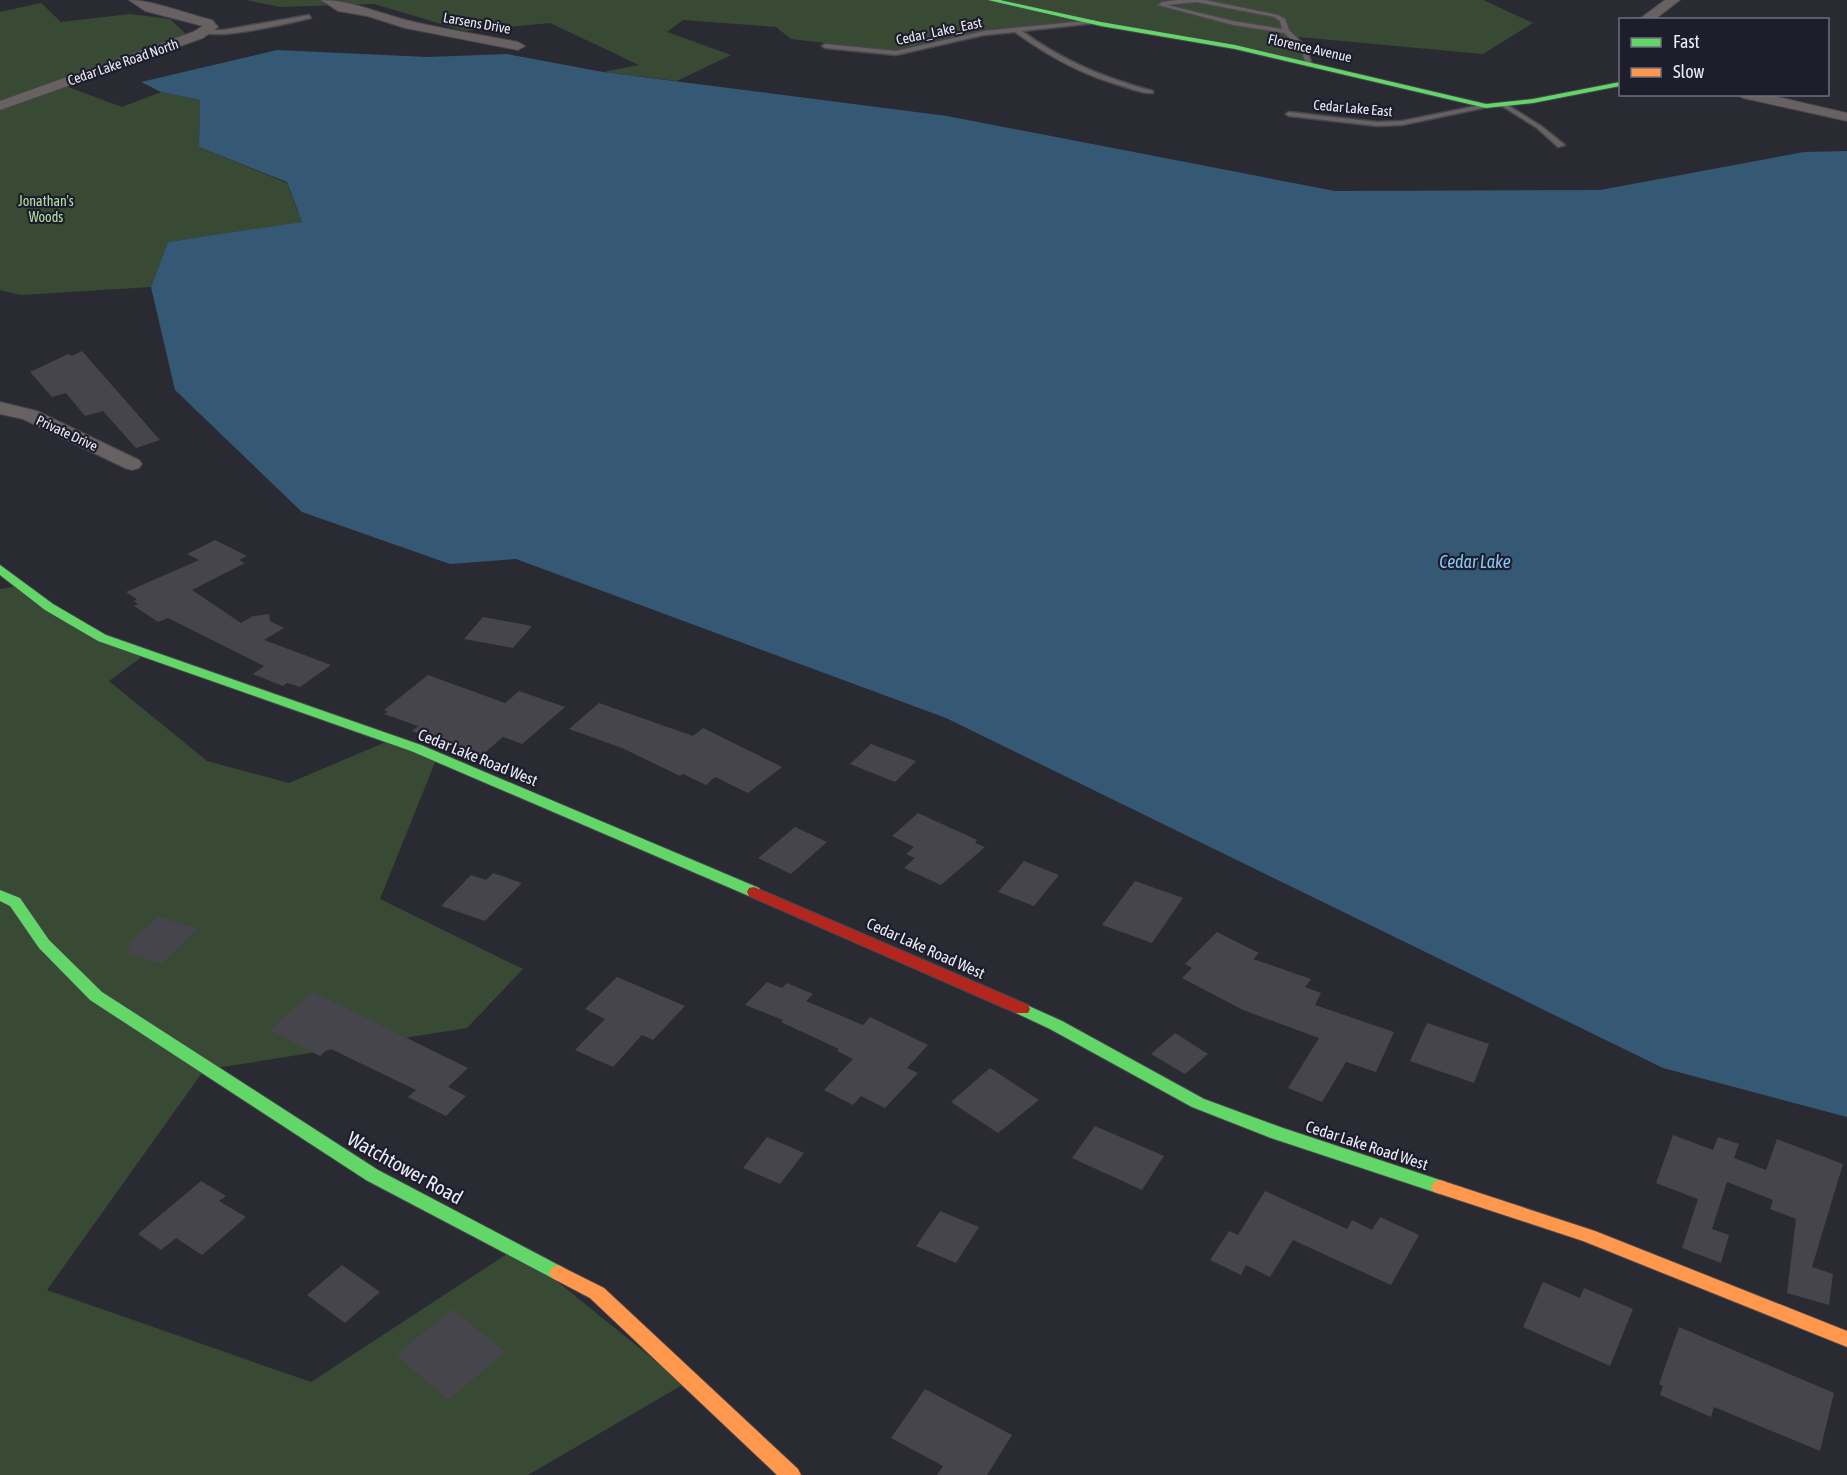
<svg xmlns="http://www.w3.org/2000/svg" width="1847" height="1475" font-family="'Asap Condensed',sans-serif">
	<rect width="100%" height="100%" fill="#2a2a32"/>
	<!-- green -->
	<path fill="#394a34" d="M246,0H1483L1533,23L1483,54L1298,37L1311,64L1095,22L978,32L893,51L791,39L776,27L683,20L667,32L731,55L677,81L603,72L639,65L550,23L465,31L374,4L280,7Z
		M41,3L61,22L130,14L170,19L187,35L60,84L122,107L161,92L200,100L199,147L287,183L298,213L304,214L302,222L254,232H239L168,242L151,287L21,295L0,290V12Z
		M17,586L143,656L109,681L207,761L289,783L386,742L436,760L380,899L523,969L467,1028L204,1070L47,1290L311,1382L516,1248L684,1384L528,1475H0V589Z"/>
	<!-- water -->
	<path fill="#355974" d="M277,50L427,57L507,54L603,72L947,116L1335,191L1600,190L1804,152L1847,151V1117L1663,1068L946,718L516,559L450,564L302,512L175,390L151,287L168,242L302,222L287,182L199,147L200,100L161,92L141,82Z"/>
	<!-- building -->
	<path fill="#45454b" d="M82,351L160,440L136,448L103,411L85,416L66,393L52,397L30,372L68,354L72,356Z
		M215,540L247,556L239,560L245,563L192,590L241,623L253,616L269,614L270,621L284,628L264,640L331,665L300,687L287,683L283,686L253,674L264,666L168,618L158,622L134,606L138,604L134,601L137,599L126,592L199,560L187,554Z
		M483,617L532,626L513,648L464,639Z
		M428,675L505,703L519,691L565,707L522,744L503,737L482,755L412,731L418,726L384,714L388,712L384,710Z
		M599,703L693,736L703,728L782,767L748,793L715,777L706,785L683,774L680,776L622,748L569,729Z
		M871,744L916,761L895,782L850,764Z
		M918,813L977,840L975,843L985,847L941,885L904,868L915,858L906,854L914,847L892,836Z
		M795,827L827,842L791,874L758,858Z
		M1024,861L1059,875L1034,906L998,892Z
		M493,873L522,883L485,921L441,906L471,875L486,880Z
		M1135,881L1183,898L1152,943L1102,925Z
		M158,916L198,929L161,964L125,953L131,948L126,946Z
		M1217,932L1259,953L1253,959L1311,979L1305,987L1321,993L1315,1005L1394,1032L1376,1072L1346,1062L1322,1102L1288,1088L1319,1038L1243,1010L1182,978L1192,968L1185,964Z
		M617,977L685,1006L653,1040L642,1035L613,1067L575,1050L605,1019L585,1009Z
		M767,982L782,988L787,983L813,994L806,1001L863,1025L870,1017L928,1045L907,1068L918,1073L885,1108L861,1096L853,1105L824,1090L853,1059L837,1051L839,1049L781,1022L783,1020L745,1005Z
		M313,992L468,1068L448,1087L466,1096L446,1116L408,1097L416,1090L329,1048L320,1056L269,1030Z
		M1427,1023L1489,1044L1474,1083L1410,1061Z
		M1175,1033L1208,1054L1185,1074L1151,1054Z
		M990,1068L1039,1100L998,1133L951,1102Z
		M1095,1126L1164,1156L1142,1190L1072,1158Z
		M1673,1135L1713,1150L1718,1137L1739,1144L1734,1158L1766,1170L1777,1139L1843,1164L1812,1267L1833,1274L1829,1305L1787,1293L1796,1219L1770,1209L1773,1200L1727,1182L1712,1229L1729,1235L1721,1263L1682,1248L1698,1199L1656,1183Z
		M767,1137L804,1153L780,1184L743,1168Z
		M201,1181L226,1196L219,1201L246,1217L202,1255L176,1238L161,1250L138,1234Z
		M1265,1191L1347,1229L1352,1220L1372,1230L1380,1217L1419,1235L1391,1285L1293,1240L1270,1277L1246,1265L1241,1275L1210,1260L1229,1231L1238,1235Z
		M940,1211L979,1227L956,1263L916,1246Z
		M342,1265L380,1292L345,1323L307,1295Z
		M1543,1282L1580,1298L1584,1288L1633,1309L1610,1366L1523,1327Z
		M453,1309L505,1352L448,1400L396,1355Z
		M1679,1327L1834,1393L1820,1451L1714,1407L1711,1417L1660,1395L1663,1386L1659,1384Z
		M925,1389L1012,1435L987,1475H937L943,1466L891,1438Z"/>
	<g fill="none" stroke-linecap="round" stroke-linejoin="round">
		<!-- lane casing -->
		<g stroke="#46464d" stroke-width="3">
			<path id="lane" d="M1177,0H1205L1278,15L1285,19L1289,30L1306,47L1312,65L1307,66L1300,48L1284,33L1233,25L1158,5L1162,2ZM1196,2L1274,17L1280,21L1282,29L1233,21L1167,5Z
				M309,15L311,18C290,23 218,40 202,32L205,30H224Z
				M1094,20L1096,23L1022,31C1063,61 1105,78 1153,91V93C1143,94 1132,89 1122,86C1082,75 1048,56 1015,32L984,35L896,55L825,48L822,46L825,44L896,51L984,31Z
				M1486,104L1488,105V107L1402,125L1377,126L1289,116L1286,114L1289,112L1377,122L1402,121Z
				M1502,104H1506L1541,126L1565,145L1558,147L1537,128L1502,106Z"/>
		</g>
		<!-- street casing -->
		<g stroke="#46464d" stroke-width="2">
			<path id="street" d="M129,0C152,0 187,14 212,20L218,27L203,38L0,110V101L193,32L203,26L145,11Z
				M321,0C352,0 383,15 414,22C448,30 483,35 518,42L525,46L518,50L405,28L367,16L338,11Z
				M1665,0H1680L1654,20H1638Z
				M1736,94H1765L1847,113V121L1743,98Z
				M0,402L37,411L139,460L142,464L139,468L132,470L125,468L23,419L0,414Z"/>
		</g>
		<!-- fast casing -->
		<g stroke="#46464d" stroke-width="2">
			<path id="fast" d="M988,0H1000L1101,22L1235,45L1486,104L1533,99L1620,82V86L1533,103L1486,108L1235,49L1101,26Z
				M0,565L53,604L106,635L421,745L759,888L761,892L759,896H749L411,751L98,641L45,610L0,575Z
				M0,890L20,898L49,940L102,992L378,1170L564,1268L567,1273L564,1278L558,1281L552,1278L366,1180L90,1000L39,948L10,906L0,901Z
				M1022,1003L1062,1021L1204,1099L1283,1128L1446,1182L1449,1187L1446,1192L1440,1194L1271,1138L1192,1107L1050,1029L1016,1013L1014,1009L1016,1005Z"/>
		</g>
		<!-- slow casing -->
		<g stroke="#46464d" stroke-width="2">
			<path id="slow" d="M1440,1180L1595,1231L1847,1331V1347L1583,1241L1434,1192L1431,1187L1434,1182Z
				M558,1265L604,1288L798,1469L801,1475H777L590,1298L552,1278L549,1273L552,1268Z"/>
		</g>
		<!-- jam casing -->
		<g stroke="#46464d" stroke-width="2">
			<path id="jam" d="M754,887L1028,1005L1030,1009L1028,1013H1016L749,896L747,892L749,888Z"/>
		</g>
		<!-- lane -->
		<use href="#lane" fill="#686161" fill-rule="evenodd"/>
		<!-- street -->
		<use href="#street" fill="#686161" fill-rule="evenodd"/>
		<!-- fast -->
		<use href="#fast" fill="#63d668" fill-rule="evenodd"/>
		<!-- slow -->
		<use href="#slow" fill="#ff974d" fill-rule="evenodd"/>
		<!-- jam -->
		<use href="#jam" fill="#b3261e" fill-rule="evenodd"/>
	</g>
	<g text-anchor="middle" stroke-width="4.5" stroke-linejoin="round" paint-order="stroke">
		<!-- far-street labels -->
		<g font-size="14" fill="#ebecf7" stroke="#1d1d2c">
			<text transform="translate(477 23) rotate(10)" y="5">Larsens Drive</text>
			<text transform="translate(939 31) rotate(-12)" y="5">Cedar_Lake_East</text>
			<text transform="translate(1310 48) rotate(13)" y="5">Florence Avenue</text>
			<text transform="translate(123 62) rotate(-19)" y="5">Cedar Lake Road North</text>
			<text transform="translate(1353 108) rotate(5)" y="5">Cedar Lake East</text>
			<text transform="translate(67 433) rotate(25)" y="5">Private Drive</text>
		</g>
		<!-- far-park labels -->
		<g font-size="14" fill="#b3e1a4" stroke="#1d1d2c">
			<text x="46" y="206">Jonathan's<tspan x="46" dy="16">Woods</tspan></text>
		</g>
		<!-- street labels -->
		<g font-size="16" fill="#ebecf7" stroke="#1d1d2c">
			<text transform="translate(478 757) rotate(22)" y="6">Cedar Lake Road West</text>
			<text transform="translate(926 948) rotate(24)" y="6">Cedar Lake Road West</text>
			<text transform="translate(1367 1145) rotate(18)" y="6">Cedar Lake Road West</text>
		</g>
		<!-- water labels -->
		<g font-size="18" font-style="italic" fill="#87c8f8" stroke="#1d1d2c">
			<text x="1475" y="568">Cedar Lake</text>
		</g>
		<!-- near-street labels -->
		<g font-size="20" fill="#ebecf7" stroke="#1d1d2c">
			<text transform="translate(405 1168) rotate(29)" y="7">Watchtower Road</text>
		</g>
	</g>
	<!-- legend -->
	<rect x="1619" y="18" width="210" height="78" fill="#1d1d2c" stroke="#6f707d" stroke-width="1.5"/>
	<rect x="1631" y="38" width="30" height="9" fill="#63d668" stroke="#6f707d" stroke-width="1.5"/>
	<text x="1673" y="48" font-size="18" fill="#ebecf7">Fast</text>
	<rect x="1631" y="68" width="30" height="9" fill="#ff974d" stroke="#6f707d" stroke-width="1.5"/>
	<text x="1673" y="78" font-size="18" fill="#ebecf7">Slow</text>
</svg>
